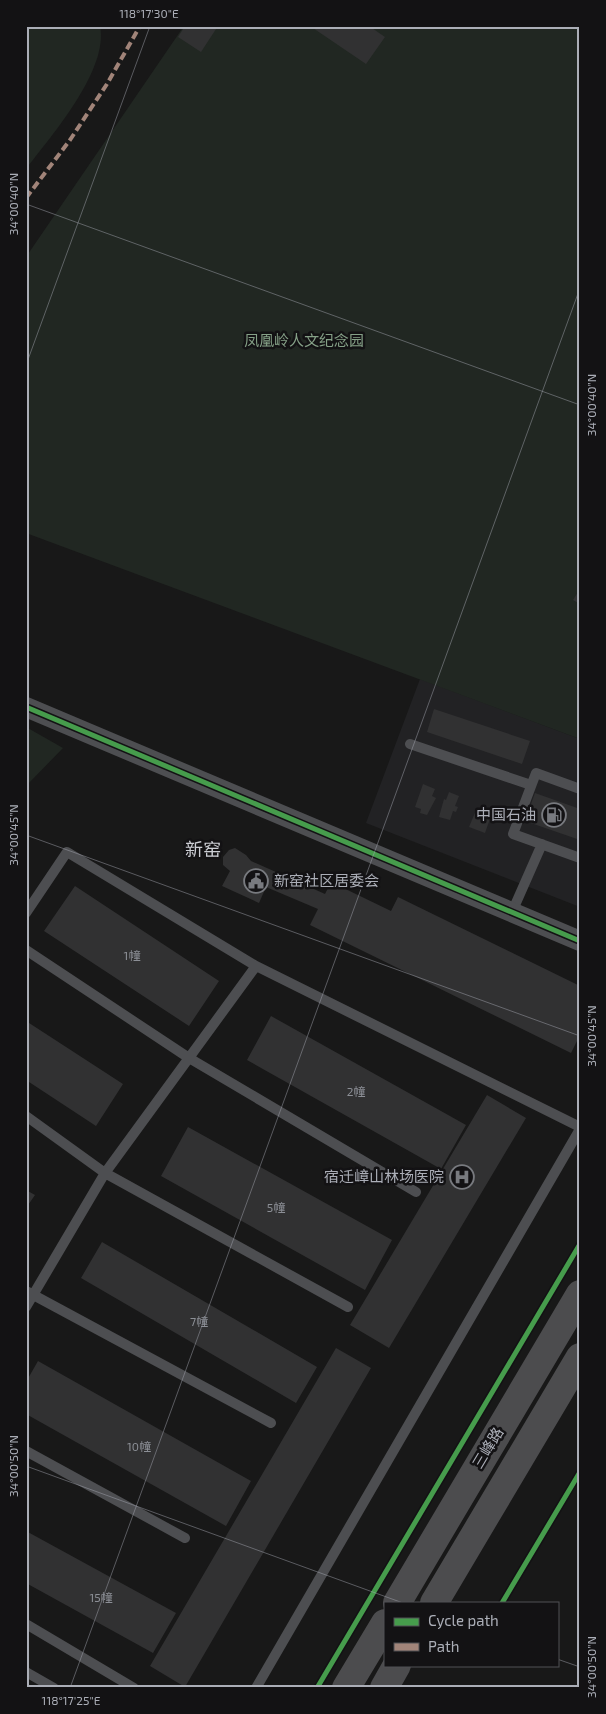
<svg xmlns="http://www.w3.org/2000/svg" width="606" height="1714" font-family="'Exo 2','Noto Sans SC',sans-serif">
	<rect width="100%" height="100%" fill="#181818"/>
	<!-- built -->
	<path fill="#222224" d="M420,679L580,739V907L366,823Z"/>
	<!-- green -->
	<path fill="#212722" d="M26,26H100C109,70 51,136 26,169Z
		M184,26H580V739L26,533V257Z
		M26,727L63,748L26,786Z"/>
	<!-- building -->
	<path fill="#313132" d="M185,26H218L201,52L178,37Z
		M310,26H369L385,37L366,64Z
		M580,589V604L573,600Z
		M434,709L530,741L522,764L427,732Z
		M423,784L435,789L432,796L436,798L427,815L420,813L421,809L415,807Z
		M449,792L459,796L455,806L458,807L456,812L453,811L450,820L439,817L444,799L446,800Z
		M535,793L580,809V840L525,821Z
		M477,808L492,813L485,833L469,827Z
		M235,848L246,855L251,861L325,894L331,882L391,911L398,897L580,986V1035L571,1053L310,925L318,909L266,887L259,903L222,886L230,871L223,865V857L229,850Z
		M75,886L219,981L189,1026L44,931Z
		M271,1016L466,1125L441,1169L247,1060Z
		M26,1021L123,1084L96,1126L26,1080Z
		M487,1095L526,1118L389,1348L350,1325Z
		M188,1127L392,1240L365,1290L161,1176Z
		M26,1190L35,1195L26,1208Z
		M102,1242L317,1367L296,1403L81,1278Z
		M336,1348L371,1368L185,1687L150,1666Z
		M38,1361L251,1481L226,1526L26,1414V1382Z
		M26,1531L176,1613L153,1653L26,1583Z"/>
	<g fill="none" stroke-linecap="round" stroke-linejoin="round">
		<!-- service -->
		<path stroke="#4d4e51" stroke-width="10" d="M410,744L531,785
			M580,789L536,773L513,834L580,858
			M512,912L542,844
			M26,913L67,852L256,966
			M26,950L189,1058L416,1192
			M26,1116L105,1173L348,1307
			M26,1291L271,1423
			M26,1307L105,1173L256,966L580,1127
			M26,1451L185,1538
			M26,1624L134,1688
			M26,1672L54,1688
			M256,1688L580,1129"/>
		<!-- minor -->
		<path stroke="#4d4e51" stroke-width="20" d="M26,707L580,941"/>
		<!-- secondary -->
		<path stroke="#4c4c4e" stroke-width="28" d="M397,1603L580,1294
			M434,1603L580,1357
			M346,1688L385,1623
			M384,1688L397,1665"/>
		<!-- quiet -->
		<path stroke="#a18479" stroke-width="4" stroke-dasharray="8 4" stroke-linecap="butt" d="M26,198L70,140L107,84L140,26"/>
		<!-- cycleway casing -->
		<g stroke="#131214" stroke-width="8">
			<path id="cycleway" d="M26,707L580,941
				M502,1603L580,1472
				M317,1688L580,1244"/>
		</g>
		<!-- cycleway -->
		<use href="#cycleway" stroke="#469c4c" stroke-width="5"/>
	</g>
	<!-- ticks -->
	<path fill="none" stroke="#abaeb7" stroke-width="1" stroke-opacity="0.45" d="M26,204L580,405M26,365L150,26M26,835L580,1036M26,1466L403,1603M557,1659L580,1667M70,1688L580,288"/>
	<!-- icons -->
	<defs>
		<g id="fuel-ring" transform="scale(1.25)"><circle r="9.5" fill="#131214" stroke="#787a7f" stroke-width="1.5"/><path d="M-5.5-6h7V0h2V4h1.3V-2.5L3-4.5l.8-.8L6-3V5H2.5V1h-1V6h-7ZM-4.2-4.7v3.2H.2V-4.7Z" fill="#787a7f"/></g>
		<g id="civic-ring" transform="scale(1.25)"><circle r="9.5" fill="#131214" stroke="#787a7f" stroke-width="1.5"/><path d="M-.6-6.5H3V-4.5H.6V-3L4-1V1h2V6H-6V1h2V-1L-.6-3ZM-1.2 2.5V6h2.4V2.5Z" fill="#787a7f"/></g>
		<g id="hospital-ring" transform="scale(1.25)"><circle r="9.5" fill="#131214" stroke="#787a7f" stroke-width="1.5"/><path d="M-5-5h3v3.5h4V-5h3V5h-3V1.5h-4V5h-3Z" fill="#787a7f"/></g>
	</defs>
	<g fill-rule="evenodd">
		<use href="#fuel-ring" x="554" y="815"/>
		<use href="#civic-ring" x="256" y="881"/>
		<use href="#hospital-ring" x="462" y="1177"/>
	</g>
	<g text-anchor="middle" stroke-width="5" stroke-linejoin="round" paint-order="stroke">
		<!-- number labels -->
		<g font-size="12" fill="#8c8f96">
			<text x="132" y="960">1幢</text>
			<text x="356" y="1096">2幢</text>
			<text x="276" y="1212">5幢</text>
			<text x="199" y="1326">7幢</text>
			<text x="139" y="1451">10幢</text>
			<text x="101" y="1602">15幢</text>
		</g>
		<!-- park labels -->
		<g font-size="15" fill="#85a087" stroke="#131214">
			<text x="304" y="346">凤凰岭人文纪念园</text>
		</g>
		<!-- poi labels -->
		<g font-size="15" fill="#abaeb7" stroke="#131214" text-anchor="end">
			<text x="536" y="820">中国石油</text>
			<text x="274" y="886" text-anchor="start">新窑社区居委会</text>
			<text x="444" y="1182">宿迁嶂山林场医院</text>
		</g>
		<!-- street labels -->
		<g font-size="15" fill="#abaeb7" stroke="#131214">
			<text transform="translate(488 1448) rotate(-59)" y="5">三峰路</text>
		</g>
		<!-- quarter labels -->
		<g font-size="18" fill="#ccced4" stroke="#131214">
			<text x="203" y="856">新窑</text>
		</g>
	</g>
	<!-- border -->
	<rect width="606" height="1714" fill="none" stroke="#131214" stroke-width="55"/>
	<!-- legend -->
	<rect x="384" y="1602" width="175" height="65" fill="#131214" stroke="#505055"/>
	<rect x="394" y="1618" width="25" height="8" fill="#469c4c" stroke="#505055"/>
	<text x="428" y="1626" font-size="15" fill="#abaeb7">Cycle path</text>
	<rect x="394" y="1643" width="25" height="8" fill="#a18479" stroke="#505055"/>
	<text x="428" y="1652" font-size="15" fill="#abaeb7">Path</text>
	<rect x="28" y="28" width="550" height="1658" fill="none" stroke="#abaeb7" stroke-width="2"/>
	<g font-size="12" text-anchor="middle" fill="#abaeb7">
		<text x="149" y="18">118°17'30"E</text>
		<text transform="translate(14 204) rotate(-90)" y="4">34°00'40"N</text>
		<text transform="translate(592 405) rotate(-90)" y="4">34°00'40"N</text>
		<text transform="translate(14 835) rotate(-90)" y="4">34°00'45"N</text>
		<text transform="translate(592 1036) rotate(-90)" y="4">34°00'45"N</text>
		<text transform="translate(14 1466) rotate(-90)" y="4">34°00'50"N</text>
		<text transform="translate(592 1667) rotate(-90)" y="4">34°00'50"N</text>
		<text x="71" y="1705">118°17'25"E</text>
	</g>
</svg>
